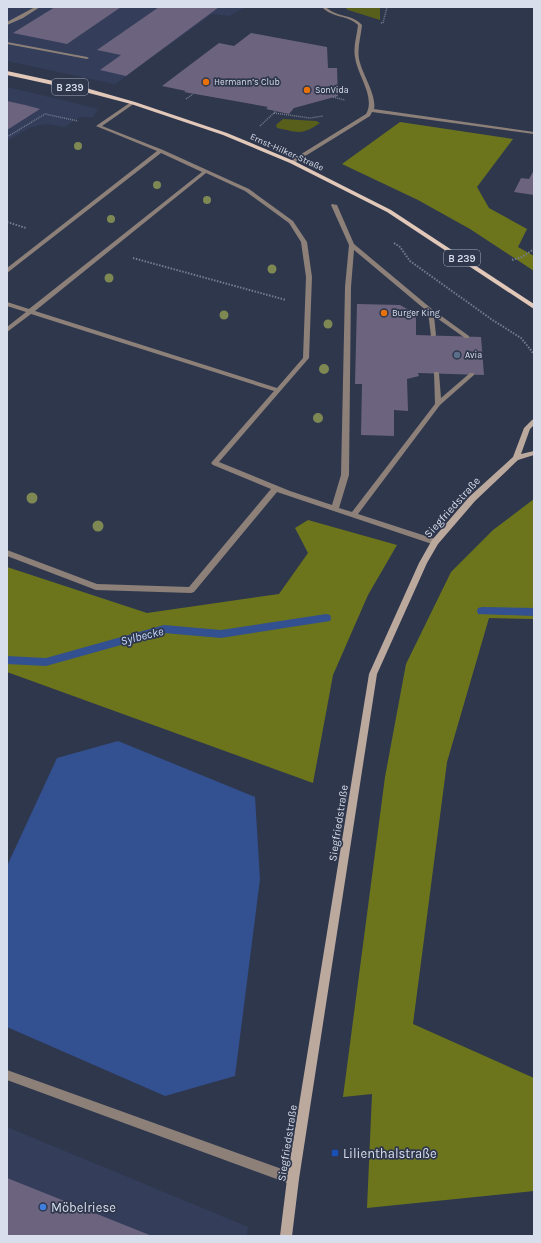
<svg xmlns="http://www.w3.org/2000/svg" width="541" height="1243" font-family="Karla,sans-serif">
	<rect width="100%" height="100%" fill="#2f374d"/>
	<!-- built -->
	<path fill="#343e5b" d="M7,7H246L229,16L212,14L115,84L7,61Z
		M7,87L62,100L98,109L93,117H80L65,127L48,124L39,125L29,128L7,141Z
		M7,1127L248,1227L247,1236H7Z"/>
	<!-- green -->
	<path fill="#585f1a" d="M345,7H380V20L348,10Z
		M283,119L316,121L320,123C301,136 298,132 277,128L276,125Z"/>
	<!-- forest -->
	<path fill="#6c751c" d="M400,122L513,139L477,187L489,208L527,229L518,247L534,256V271L470,229L418,200L342,164Z
		M534,499V619L489,618L447,762L413,1024L534,1078V1191L367,1208L372,1094L343,1097L385,777L406,664L451,572L493,530Z
		M308,520L397,545L368,595L333,675L313,783L7,672V567L147,613L279,594L308,553L295,528Z"/>
	<!-- water -->
	<path fill="#335090" d="M118,741L255,797L260,879L235,1076L165,1096L7,1027V866L57,758Z"/>
	<g fill="none" stroke-linecap="round" stroke-linejoin="round">
		<!-- stream -->
		<path fill="#335090" fill-rule="evenodd" d="M482,607L534,608V616L478,614L477,611L478,608Z
			M326,614L330,615L331,618L330,621L221,638L164,633L46,666L7,664V656L46,658L164,625L221,630Z"/>
	</g>
	<!-- building -->
	<path fill="#6c647e" d="M55,7H121L67,44L13,33Z
		M159,7H219L126,76L100,70L121,55L97,50Z
		M251,33L327,47L328,68H337L338,96L294,108L289,114L266,109L268,107L184,92L186,91L162,86L219,43L234,46Z
		M7,101L25,105L40,109L7,130Z
		M534,170V195L514,192L521,178L529,179Z
		M357,304L400,305L416,314V335L481,337L484,375L418,373L419,376L407,379L408,411L394,410V436L361,435L362,384H355Z
		M7,1178L152,1236H7Z"/>
	<g fill="none" stroke-linecap="round" stroke-linejoin="round">
		<!-- path-far1 -->
		<path stroke="#757c8f" stroke-width="1.5" stroke-dasharray="1 1" stroke-linecap="butt" d="M381,23H383L387,7
			M333,97L345,100
			M186,99L193,94
			M274,113L310,118L323,116
			M260,126L276,111
			M7,137L45,114L78,121"/>
		<!-- path -->
		<path stroke="#757c8f" stroke-width="2" stroke-dasharray="1.5 1.5" stroke-linecap="butt" d="M7,222L26,228
			M394,243L400,247L410,261L491,319L521,338L534,354
			M133,258L286,300
			M512,260L522,257L534,249"/>
		<!-- lane -->
		<path fill="#8c8079" fill-rule="evenodd" d="M35,7H40L23,18L7,25V22Z
			M322,7C327,7 329,10 333,12C344,17 354,16 362,25C361,36 357,48 359,59C362,74 377,95 374,109L534,132V134L372,112L370,116L294,163H290V161L366,114C376,97 357,75 355,57C353,46 357,36 358,25C348,15 332,18 322,7Z
			M7,42L87,57L89,58L87,59L7,44Z
			M131,102L135,103L102,126L163,150L249,189L293,221L307,242L312,277L309,358L219,462L290,491L332,505L341,475L345,287L349,245L331,205L332,204L337,205L354,244L433,310L469,336V338H465L434,316L436,335L435,336H431L428,312L354,250L351,287L349,475L339,508L352,512L435,404L434,372H438L439,373L441,398L470,373H474V375L440,405L358,514L438,540L439,542L438,544H432L277,492L194,592L191,593L96,590L7,556V550L97,584L189,587L271,489L213,465L211,463L274,391L31,314L7,332V327L26,312L7,306V302L29,309L202,172L161,153L7,273V268L157,151L96,126ZM206,173L245,191L289,223L301,242L306,277L303,358L277,388L35,311Z
			M7,1070L293,1173L297,1175L299,1179L297,1183L293,1185L7,1080Z"/>
		<!-- secondary -->
		<path fill="#bca99d" fill-rule="evenodd" d="M534,419V425L530,429L521,454L534,451V455L518,460L475,501L438,544L427,563L377,674L299,1179L292,1236H280L287,1179L369,674L419,563L432,540L469,497L513,457L524,428L532,420Z"/>
		<!-- primary -->
		<path fill="#e1c8b9" fill-rule="evenodd" d="M7,71L86,88L135,102L227,133L294,161L391,210L534,304V309L387,212L290,163L223,135L131,104L85,92L7,75Z"/>
	</g>
	<!-- trees -->
	<g fill="#7e8853">
		<circle cx="78" cy="146" r="4"/>
		<circle cx="157" cy="185" r="4"/>
		<circle cx="207" cy="200" r="4"/>
		<circle cx="111" cy="219" r="4"/>
		<circle cx="272" cy="269" r="4.5"/>
		<circle cx="109" cy="278" r="4.5"/>
		<circle cx="224" cy="315" r="4.5"/>
		<circle cx="328" cy="324" r="4.5"/>
		<circle cx="324" cy="369" r="5"/>
		<circle cx="318" cy="418" r="5"/>
		<circle cx="32" cy="498" r="5.5"/>
		<circle cx="98" cy="526" r="5.5"/>
	</g>
	<!-- markers -->
	<g fill="#e8710a" stroke="#2f374d" stroke-width="1.5">
		<circle cx="206" cy="82" r="4"/>
		<circle cx="307" cy="90" r="4"/>
		<circle cx="384" cy="313" r="4"/>
	</g>
	<circle fill="#5c6f8a" stroke="#2f374d" stroke-width="1.5" cx="457" cy="355" r="4"/>
	<rect fill="#1a4fb4" stroke="#2f374d" stroke-width="1.5" x="331" y="1149" width="8" height="8" rx="2"/>
	<circle fill="#3f7fe0" stroke="#2f374d" stroke-width="1.5" cx="43" cy="1207" r="4"/>
	<g text-anchor="middle" stroke-width="3.5" stroke-linejoin="round" paint-order="stroke">
		<!-- far-poi labels -->
		<g font-size="9" fill="#d8deec" stroke="#2f374d" text-anchor="start">
			<text x="214" y="85">Hermann’s Club</text>
			<text x="315" y="93">SonVida</text>
			<text x="392" y="316">Burger King</text>
			<text x="465" y="358">Avia</text>
		</g>
		<!-- far-street labels -->
		<g font-size="9" fill="#d8deec" stroke="#2f374d">
			<text transform="translate(287 152) rotate(24)" y="3">Ernst-Hilker-Straße</text>
		</g>
		<!-- shield labels -->
		<g fill="#2f374d" stroke="#a5acbc" stroke-width="1">
			<rect x="52" y="79" width="36" height="16" rx="3"/>
			<rect x="444" y="250" width="36" height="16" rx="3"/>
		</g>
		<g font-size="10" font-weight="bold" fill="#d8deec">
			<text x="70" y="91">B 239</text>
			<text x="462" y="262">B 239</text>
		</g>
		<!-- street labels -->
		<g font-size="11" fill="#d8deec" stroke="#2f374d">
			<text transform="translate(452 507) rotate(-48)" y="4">Siegfriedstraße</text>
			<text transform="translate(338 823) rotate(-81)" y="4">Siegfriedstraße</text>
			<text transform="translate(287 1143) rotate(-81)" y="4">Siegfriedstraße</text>
		</g>
		<!-- water labels -->
		<g font-size="12" font-style="italic" fill="#c2d6fb" stroke="#2f374d">
			<text transform="translate(142 636) rotate(-14)" y="4">Sylbecke</text>
		</g>
		<!-- near-poi labels -->
		<g font-size="13" fill="#d8deec" stroke="#2f374d" text-anchor="start">
			<text x="343" y="1158">Lilienthalstraße</text>
			<text x="51" y="1212">Möbelriese</text>
		</g>
	</g>
	<!-- border -->
	<rect width="541" height="1243" fill="none" stroke="#d8deec" stroke-width="16"/>
</svg>
